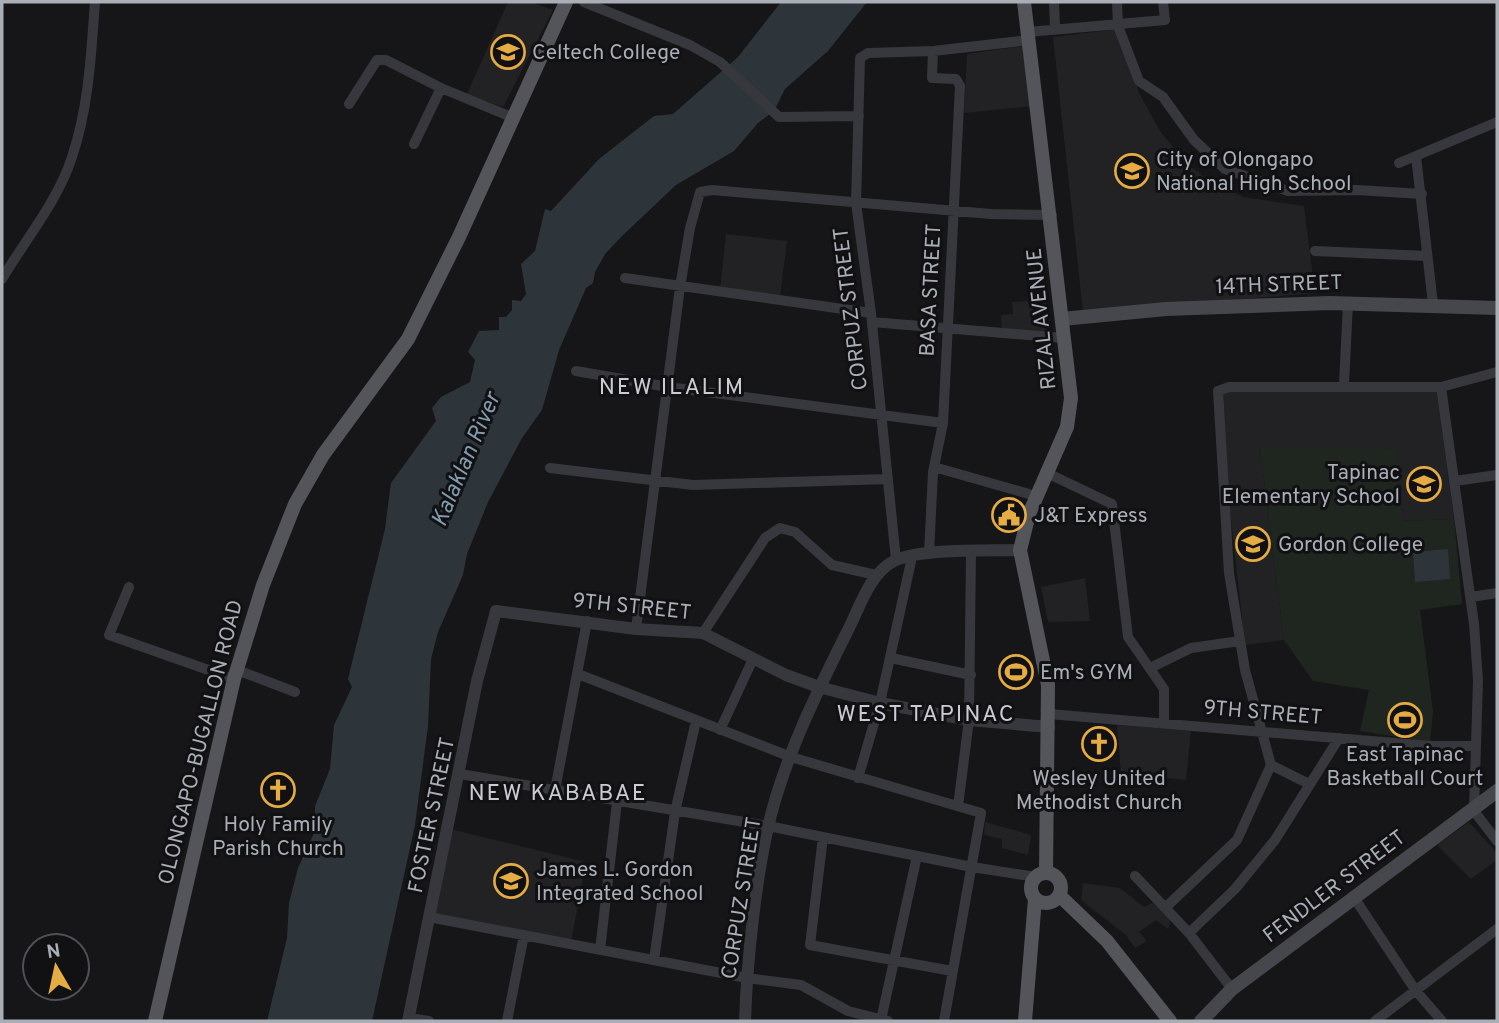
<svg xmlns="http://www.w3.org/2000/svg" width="1499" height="1023" font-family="Overpass,sans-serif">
	<rect width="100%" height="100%" fill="#161618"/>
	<!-- built -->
	<path fill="#222225" d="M508,2H531L553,10L503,107L467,94Z
		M1119,29L1139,93L1160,131L1185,162L1208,180L1243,197L1304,206L1315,293L1083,312L1053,37Z
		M1023,46L1032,106L964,113L967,54Z
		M726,234L787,241L780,296L720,289Z
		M1046,300L1047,335L1002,334L1001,315L1013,314L1012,302Z
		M1436,388L1454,519L1403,521L1260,448L1284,640L1245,645L1223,448V392Z
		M1085,578L1090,621L1048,622L1041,587Z
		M1117,725L1191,731L1186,780L1121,773Z
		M985,822L1031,835L1028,855L1002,848V839L984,835Z
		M1469,822L1497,853V860L1471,879L1437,845Z
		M450,829L586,862L571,942L432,916Z
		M1083,883L1120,888L1144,907L1152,903L1166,907L1170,923L1168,929L1156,920L1139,932L1147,941L1135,948L1126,935L1081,900Z"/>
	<!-- green -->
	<path fill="#1f261f" d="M1260,448L1396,449L1403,521L1454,519L1462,604L1420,610L1433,712L1430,742L1360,731L1369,690L1313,681L1284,640Z"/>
	<!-- water -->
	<path fill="#2d353b" d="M781,2H867L828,51L785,89L774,111L758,123L734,151L676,185L622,236L605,254L595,272L593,283L586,288L559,350L542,410L522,438L488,502L467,554L463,575L438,632L431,659L428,726L415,825L372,1021H267L287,938L289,903L298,868L315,831V806L330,769L334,725L352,687L348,679L385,529L391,483L436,421L432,408L441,397L470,382L475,360L468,352L479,331L499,330V317H506L512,310V300L521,301L526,294L521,264L535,251L545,209L551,211L599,159L654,116L673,114L738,57Z
		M1448,549L1450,579L1415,582L1413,552Z"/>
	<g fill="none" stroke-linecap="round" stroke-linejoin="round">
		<!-- minor -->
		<path stroke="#37383d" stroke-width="10" d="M584,2L690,45L720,62L779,117L859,116
			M1054,2L1055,28
			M1117,2L1118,26L1139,81L1163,97L1194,140L1225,169L1288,191L1357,190L1422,194
			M1028,32L1165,20L1163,2
			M349,104L377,60H386L441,88L514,118
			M414,144L441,88
			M1416,156L1433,304
			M1399,163L1497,122
			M1315,251L1427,256
			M625,278L871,313
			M2,279C25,240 58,201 72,157C89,106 91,55 95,2
			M872,322L1064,338
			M576,371L668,387L943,423
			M1344,384L1348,303
			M1441,387L1474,624L1478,680L1474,811L1497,841
			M934,467L1036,496
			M550,468L693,485L888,479
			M1047,473L1112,504L1128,637L1164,689V723
			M1455,481L1497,475
			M929,554L933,472L943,423L960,86L956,79L932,78L933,51
			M896,560L871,313L856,203L860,58L868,53L933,51L1030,40
			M129,587L109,635L234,679
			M1471,597L1497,593
			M636,629L680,287L690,228L700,192L712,190L991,214L1052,215
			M703,633L765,538L780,528L795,532L832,565L876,575
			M891,658L971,675
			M1150,668L1191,648L1240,641
			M237,670L295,692
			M578,674L791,757L981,813L944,1021
			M1049,714L1431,746H1475
			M720,730L753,659
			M460,774L768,826L972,867L1036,877
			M858,778L880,703L912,557
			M1309,784L1271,765L1245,670L1229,573L1218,391L1229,387H1441L1497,372
			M555,790L587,621
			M958,806L969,720L971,551
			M823,837L810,945L952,971
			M1135,876L1189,933L1232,989
			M1353,896L1416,991L1442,1021
			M1166,907L1237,840L1271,765
			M429,917L747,978L801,985L848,1011L888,1021
			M1189,933L1235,889L1275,840L1339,738
			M600,950L617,802
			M654,960L675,812L696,721
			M409,1018L429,1021
			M881,1020L917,856
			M507,1021L524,935
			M1375,1021L1497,929"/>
		<!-- tertiary -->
		<path stroke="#37383d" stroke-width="12" d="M408,1021L477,681L496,611L636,629L703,633L786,675L819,687L880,703L969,720L1049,727
			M745,1021C747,962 755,885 768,827C784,758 817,692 848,630C860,607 869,574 894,561C920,548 989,551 1020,550"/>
		<!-- secondary -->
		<path stroke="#46474c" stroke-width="14" d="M1062,319L1166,309L1330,303L1497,308
			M1201,1021L1232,989L1497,791"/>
		<!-- primary -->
		<path stroke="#54555b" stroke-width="14" d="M1024,2L1071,398L1067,427L1029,514L1020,550L1048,685L1046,873
			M1031 888a15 15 0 1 1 30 0a15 15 0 1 1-30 0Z
			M1059,895L1107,941L1170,1021
			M155,1021L234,679L263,585L295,504L323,455L408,339L459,237L566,2
			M1025,1021L1035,899"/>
	</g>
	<!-- icons -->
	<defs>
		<g id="university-ring" transform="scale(1.75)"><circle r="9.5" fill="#111113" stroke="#e4ac42" stroke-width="1.5"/><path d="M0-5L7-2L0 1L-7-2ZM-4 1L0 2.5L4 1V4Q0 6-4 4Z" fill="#e4ac42"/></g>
		<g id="school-ring" transform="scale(1.75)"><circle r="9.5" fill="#111113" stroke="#e4ac42" stroke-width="1.5"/><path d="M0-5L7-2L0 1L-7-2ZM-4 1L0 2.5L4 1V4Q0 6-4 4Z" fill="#e4ac42"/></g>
		<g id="civic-ring" transform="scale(1.75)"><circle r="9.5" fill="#111113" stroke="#e4ac42" stroke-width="1.5"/><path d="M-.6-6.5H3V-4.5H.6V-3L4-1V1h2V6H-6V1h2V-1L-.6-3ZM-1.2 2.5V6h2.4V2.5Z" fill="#e4ac42"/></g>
		<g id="stadium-ring" transform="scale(1.75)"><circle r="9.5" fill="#111113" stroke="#e4ac42" stroke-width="1.5"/><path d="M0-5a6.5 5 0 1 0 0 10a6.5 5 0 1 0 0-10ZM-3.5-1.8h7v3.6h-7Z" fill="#e4ac42"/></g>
		<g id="church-ring" transform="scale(1.75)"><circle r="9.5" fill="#111113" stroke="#e4ac42" stroke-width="1.5"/><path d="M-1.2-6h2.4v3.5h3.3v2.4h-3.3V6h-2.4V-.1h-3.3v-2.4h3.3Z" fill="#e4ac42"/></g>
	</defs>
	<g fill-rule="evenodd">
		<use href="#university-ring" x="508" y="52"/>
		<use href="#school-ring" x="1132" y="171"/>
		<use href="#school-ring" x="1424" y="484"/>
		<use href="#civic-ring" x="1009" y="515"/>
		<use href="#university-ring" x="1253" y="544"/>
		<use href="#stadium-ring" x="1016" y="672"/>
		<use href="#stadium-ring" x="1405" y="720"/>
		<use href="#church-ring" x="1099" y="744"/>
		<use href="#church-ring" x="278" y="790"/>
		<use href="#school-ring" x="511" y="881"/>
	</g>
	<g text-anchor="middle" stroke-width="6" stroke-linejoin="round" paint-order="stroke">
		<!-- poi labels -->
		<g font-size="21" fill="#a9aeb7" stroke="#111113" text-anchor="start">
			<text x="532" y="59">Celtech College</text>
			<text x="1156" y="166">City of Olongapo<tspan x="1156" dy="24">National High School</tspan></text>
			<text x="1400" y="479" text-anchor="end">Tapinac<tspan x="1400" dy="24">Elementary School</tspan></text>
			<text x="1034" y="522">J&amp;T Express</text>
			<text x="1278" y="551">Gordon College</text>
			<text x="1040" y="679">Em's GYM</text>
			<text x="1405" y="761" text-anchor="middle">East Tapinac<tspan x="1405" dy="24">Basketball Court</tspan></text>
			<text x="1099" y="785" text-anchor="middle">Wesley United<tspan x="1099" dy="24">Methodist Church</tspan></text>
			<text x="278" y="831" text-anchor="middle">Holy Family<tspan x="278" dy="24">Parish Church</tspan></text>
			<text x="536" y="876">James L. Gordon<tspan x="536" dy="24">Integrated School</tspan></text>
		</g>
		<!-- street labels -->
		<g font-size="21" fill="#a9aeb7" stroke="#111113">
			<text transform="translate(1279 284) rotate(-2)" y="7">14TH STREET</text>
			<text transform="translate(930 290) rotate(-87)" y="7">BASA STREET</text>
			<text transform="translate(850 309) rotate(-97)" y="7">CORPUZ STREET</text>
			<text transform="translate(1041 319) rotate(-96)" y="7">RIZAL AVENUE</text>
			<text transform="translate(632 606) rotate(6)" y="7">9TH STREET</text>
			<text transform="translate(1263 712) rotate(5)" y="7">9TH STREET</text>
			<text transform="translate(200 742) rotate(-76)" y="7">OLONGAPO-BUGALLON ROAD</text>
			<text transform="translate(431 815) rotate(-78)" y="7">FOSTER STREET</text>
			<text transform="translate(1334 886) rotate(-37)" y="7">FENDLER STREET</text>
			<text transform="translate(741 898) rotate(-81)" y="7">CORPUZ STREET</text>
		</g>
		<!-- neighbourhood labels -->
		<g font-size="23" letter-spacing="2" fill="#caccd3" stroke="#111113">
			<text x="672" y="394">NEW ILALIM</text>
			<text x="926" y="721">WEST TAPINAC</text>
			<text x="558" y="800">NEW KABABAE</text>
		</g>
		<!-- water labels -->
		<g font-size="23" font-style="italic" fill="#839baf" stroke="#111113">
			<text transform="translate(465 459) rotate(-67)" y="8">Kalaklan River</text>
		</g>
	</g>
	<!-- border -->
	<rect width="1499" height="1023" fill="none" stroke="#a9aeb7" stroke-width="7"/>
	<!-- north arrow -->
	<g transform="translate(56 967) rotate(351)"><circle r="33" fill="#111113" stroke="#4e5055" stroke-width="2"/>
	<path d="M0-5L12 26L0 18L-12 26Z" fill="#e4ac42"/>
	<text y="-10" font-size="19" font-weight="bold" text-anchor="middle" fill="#a9aeb7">N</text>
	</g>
</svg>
